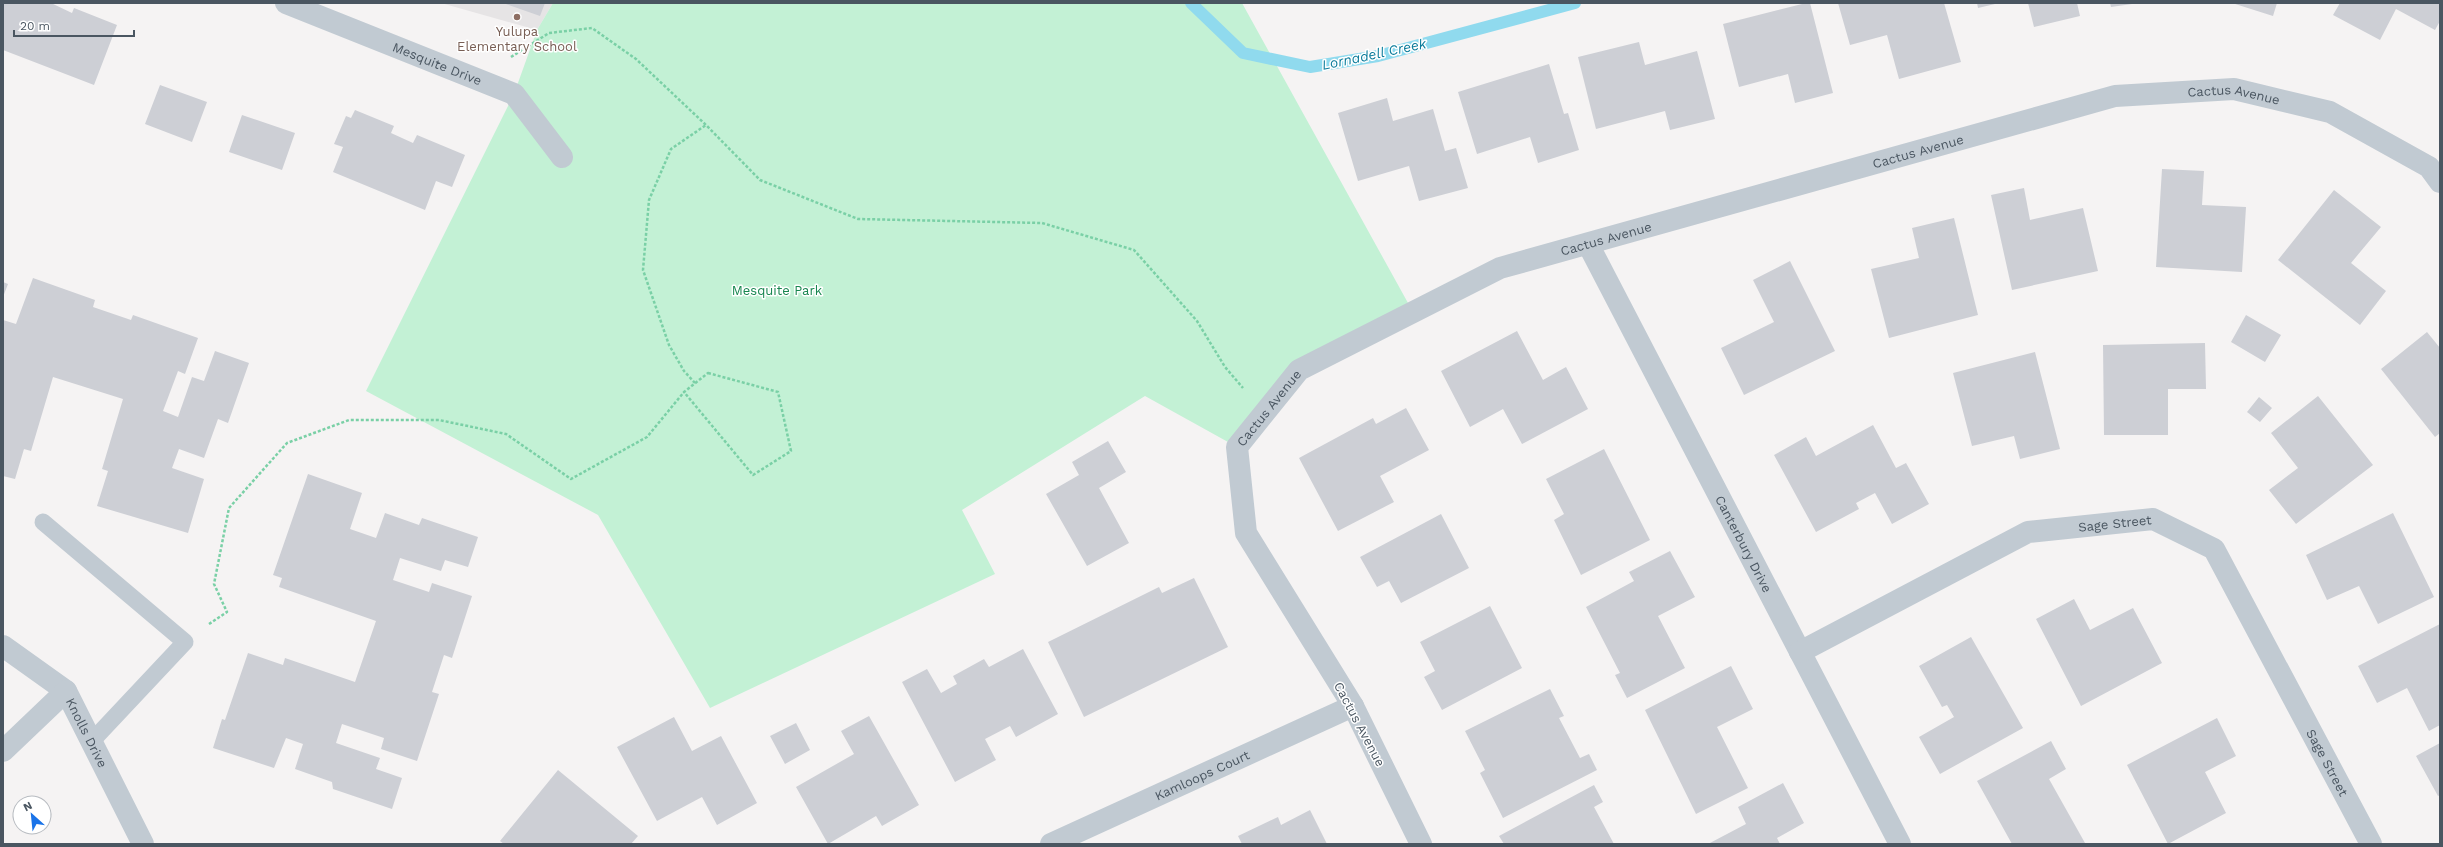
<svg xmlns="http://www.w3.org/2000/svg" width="2443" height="847" font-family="'Work Sans',sans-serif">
	<rect width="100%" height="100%" fill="#f5f3f3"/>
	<!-- education -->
	<path fill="#e6e4e5" d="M441,3H553L537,30Z"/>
	<!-- green -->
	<path fill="#c3f1d5" d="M553,3H1242L1413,312L1299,370L1237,447L1145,396L962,510L995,574L710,708L598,515L366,391L514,94L537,30Z"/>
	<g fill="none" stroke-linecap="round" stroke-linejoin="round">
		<!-- stream -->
		<path stroke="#90daee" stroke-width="12" d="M1191,3L1243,53L1310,67L1378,56L1575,3"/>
	</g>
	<!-- building -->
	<path fill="#cdcfd5" d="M3,3H51L72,13L74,8L117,25L94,85L3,50Z
		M503,3H545L540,16Z
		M1806,3H1810L1833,93L1795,103L1788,74L1739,87L1723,24Z
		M1838,3H1944L1961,62L1899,79L1887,35L1850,45Z
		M1977,3H1995V4L1978,8Z
		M2028,3H2077L2080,16L2034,27Z
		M2110,3H2132V4L2111,7Z
		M2232,3H2277L2273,16Z
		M2340,3H2440V21L2435,30L2396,9L2380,40L2333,15Z
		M1639,42L1645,65L1697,51L1715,119L1670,130L1665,111L1596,129L1578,57Z
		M1549,64L1564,114L1568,113L1579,150L1538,163L1530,137L1477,154L1458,92Z
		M160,85L207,102L192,142L145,124Z
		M1387,98L1393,121L1433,109L1445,151L1456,148L1468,188L1419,201L1409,166L1358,181L1338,113Z
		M355,110L394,126L391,133L413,143L417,135L465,155L452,187L436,181L425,210L333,172L343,147L334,144L346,116L351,118Z
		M242,115L295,133L282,170L229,152Z
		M2162,169L2204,171L2202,205L2246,207L2242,272L2156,267Z
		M2024,188L2030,220L2083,208L2098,271L2012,290L1991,195Z
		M2334,190L2381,227L2351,263L2386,291L2360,325L2278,260Z
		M1954,218L1978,315L1889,338L1871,269L1919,258L1912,228Z
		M1790,261L1835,351L1744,395L1721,348L1774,322L1753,280Z
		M33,278L95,300L93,307L131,320L133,315L198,338L185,374L178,371L163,411L178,417L192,377L204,381L215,351L249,363L228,423L218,419L204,458L179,449L172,468L204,479L188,533L97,506L108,471L102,469L123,399L53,377L31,451L24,449L15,479L3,476V320L16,324Z
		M3,282L8,284L3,297Z
		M2246,315L2281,335L2265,362L2231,342Z
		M1517,331L1543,380L1566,367L1588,409L1522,444L1503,409L1470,427L1441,371Z
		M2427,332L2440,348V433L2435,437L2381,369Z
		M2205,343L2206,389H2168V435H2104L2103,345Z
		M2035,352L2060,449L2020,459L2014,436L1972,446L1953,373Z
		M2318,396L2373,465L2296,524L2269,490L2298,468L2271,433Z
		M2259,397L2272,408L2260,422L2247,412Z
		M1406,408L1429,450L1380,476L1394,502L1338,531L1299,458L1373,418L1376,424Z
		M1873,425L1896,468L1906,463L1929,504L1892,524L1875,493L1856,503L1859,509L1816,532L1774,455L1806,437L1816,456Z
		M1108,441L1126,472L1099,488L1129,543L1087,566L1046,494L1079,475L1072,462Z
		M1604,449L1650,540L1581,575L1554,520L1564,514L1546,479Z
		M308,474L362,493L350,529L376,538L385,513L419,525L422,518L478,537L468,567L445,560L441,571L400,558L393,580L429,592L432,583L472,596L452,658L444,655L432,692L439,694L417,761L381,749L384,738L342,724L336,743L380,758L376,769L402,778L392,809L333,789L332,782L295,769L303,744L286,738L274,768L213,748L222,719L225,720L248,653L283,665L285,658L355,682L376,621L279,587L282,578L273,575Z
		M2393,513L2434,597L2378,624L2359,586L2327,600L2306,555Z
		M1441,514L1469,568L1401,603L1389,581L1377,587L1360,557Z
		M1670,551L1695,597L1658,616L1685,668L1627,698L1615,675L1620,673L1586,607L1634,581L1629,572Z
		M1194,578L1228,647L1084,717L1048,642L1159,587L1162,593Z
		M2074,599L2090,630L2133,608L2162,663L2081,706L2036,619Z
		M1490,606L1522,668L1442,710L1424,677L1435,671L1420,642Z
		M2440,624V725L2429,731L2407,688L2377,703L2358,666Z
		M1971,637L2023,728L1940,774L1919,737L1954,717L1947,705L1942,707L1919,666Z
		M1023,649L1058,714L1016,737L1010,726L985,739L996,760L955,782L902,682L927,669L941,693L957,684L953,676L984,659L989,667Z
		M1731,666L1753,709L1717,727L1748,788L1696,814L1645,710Z
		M1550,689L1564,716L1559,718L1580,758L1589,754L1597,770L1503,818L1480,773L1485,770L1465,731Z
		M869,716L919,805L882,826L876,816L828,844L796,787L854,754L841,731Z
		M674,717L692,751L721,736L757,803L717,825L702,797L657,821L617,747Z
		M2217,718L2236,756L2205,772L2226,813L2168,844L2127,765Z
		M796,723L810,750L785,764L770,736Z
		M2051,741L2066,769L2049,779L2085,843L2012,844L1977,781Z
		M2440,743V795L2438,796L2416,756Z
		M558,770L638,836L631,844H504L500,841Z
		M1783,783L1804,823L1777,838L1780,844H1708L1746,824L1738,807Z
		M1594,785L1603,802L1594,807L1614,844H1504L1499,836Z
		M1310,810L1327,844H1242L1238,836L1278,817L1281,825Z"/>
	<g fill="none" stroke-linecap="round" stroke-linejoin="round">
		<!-- path -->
		<path stroke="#7ad0a6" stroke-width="2.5" stroke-dasharray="3 2" stroke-linecap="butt" d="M511,57L549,33L592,28L636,59L706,125L760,180L858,219L1042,223L1134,250L1197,321L1225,367L1243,388
			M708,373L778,392L791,451L753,475L684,392Z
			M695,383L684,371L669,345L643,270L649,200L671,149L706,125
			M209,624L227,612L214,584L229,508L287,443L349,420H439L506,434L571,479L647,437L684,392"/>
		<!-- lane -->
		<path stroke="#c1cad2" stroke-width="17" d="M43,522L185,642L92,741"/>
		<!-- street -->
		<g stroke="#c1cad2" stroke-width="22">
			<path id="s1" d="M286,3L514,94L562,157"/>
			<path id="s2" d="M1588,244L1900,844"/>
			<path id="s3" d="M3,646L66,691L143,844"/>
			<path id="s4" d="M1800,652L2028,532L2153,519L2214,549L2371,844"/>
			<path d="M3,751L66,691"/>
			<path id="s5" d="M1051,844L1353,706"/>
			<path id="s6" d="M1421,844L1353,706L1246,533L1237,447L1299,370L1500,268L2115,96L2234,89L2330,112L2429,167L2440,182"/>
		</g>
	</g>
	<!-- markers -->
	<circle fill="#8d6e63" stroke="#fff" stroke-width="1.5" cx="517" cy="17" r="4"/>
	<g text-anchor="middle" stroke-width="3" stroke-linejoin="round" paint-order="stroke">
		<!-- education labels -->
		<g font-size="13" fill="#785e54" stroke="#fff">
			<text x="517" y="36">Yulupa<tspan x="517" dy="15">Elementary School</tspan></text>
		</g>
		<!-- street labels -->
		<g font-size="13" fill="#4a5661" stroke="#fff">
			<text dy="5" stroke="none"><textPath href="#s1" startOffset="163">Mesquite Drive</textPath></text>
			<text dy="5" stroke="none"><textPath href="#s6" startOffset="1526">Cactus Avenue</textPath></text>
			<text dy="5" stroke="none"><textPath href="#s6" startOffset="1202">Cactus Avenue</textPath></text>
			<text dy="5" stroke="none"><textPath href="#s6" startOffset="878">Cactus Avenue</textPath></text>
			<text dy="5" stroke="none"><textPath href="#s6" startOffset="494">Cactus Avenue</textPath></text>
			<text dy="5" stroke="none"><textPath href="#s4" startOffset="345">Sage Street</textPath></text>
			<text dy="5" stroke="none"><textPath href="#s2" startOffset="338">Canterbury Drive</textPath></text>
			<text transform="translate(1360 724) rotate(62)" y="5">Cactus Avenue</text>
			<text dy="5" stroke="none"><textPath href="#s3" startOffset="124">Knolls Drive</textPath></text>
			<text dy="5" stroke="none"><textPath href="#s4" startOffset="693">Sage Street</textPath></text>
			<text dy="5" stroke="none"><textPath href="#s5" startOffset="166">Kamloops Court</textPath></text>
		</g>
		<!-- park labels -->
		<g font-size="13" fill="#17864f" stroke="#fff">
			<text x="777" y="295">Mesquite Park</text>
		</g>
		<!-- water labels -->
		<g font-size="14" font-style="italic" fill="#0c7c9b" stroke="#fff">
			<text transform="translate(1374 54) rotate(-12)" y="5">Lornadell Creek</text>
		</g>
	</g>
	<!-- border -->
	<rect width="2443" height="847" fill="none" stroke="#4a5661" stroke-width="8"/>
	<!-- north arrow -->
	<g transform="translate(32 815) rotate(333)"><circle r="19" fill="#ffffff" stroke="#b7bbc0"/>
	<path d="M0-3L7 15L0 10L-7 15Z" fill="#1a73e8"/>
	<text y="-6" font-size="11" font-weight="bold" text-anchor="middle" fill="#4a5661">N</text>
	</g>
	<!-- scale -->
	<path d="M14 30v6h120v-6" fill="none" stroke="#4a5661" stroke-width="2"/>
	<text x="20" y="30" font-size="12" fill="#4a5661" stroke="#ffffff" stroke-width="3" paint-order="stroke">20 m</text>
</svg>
